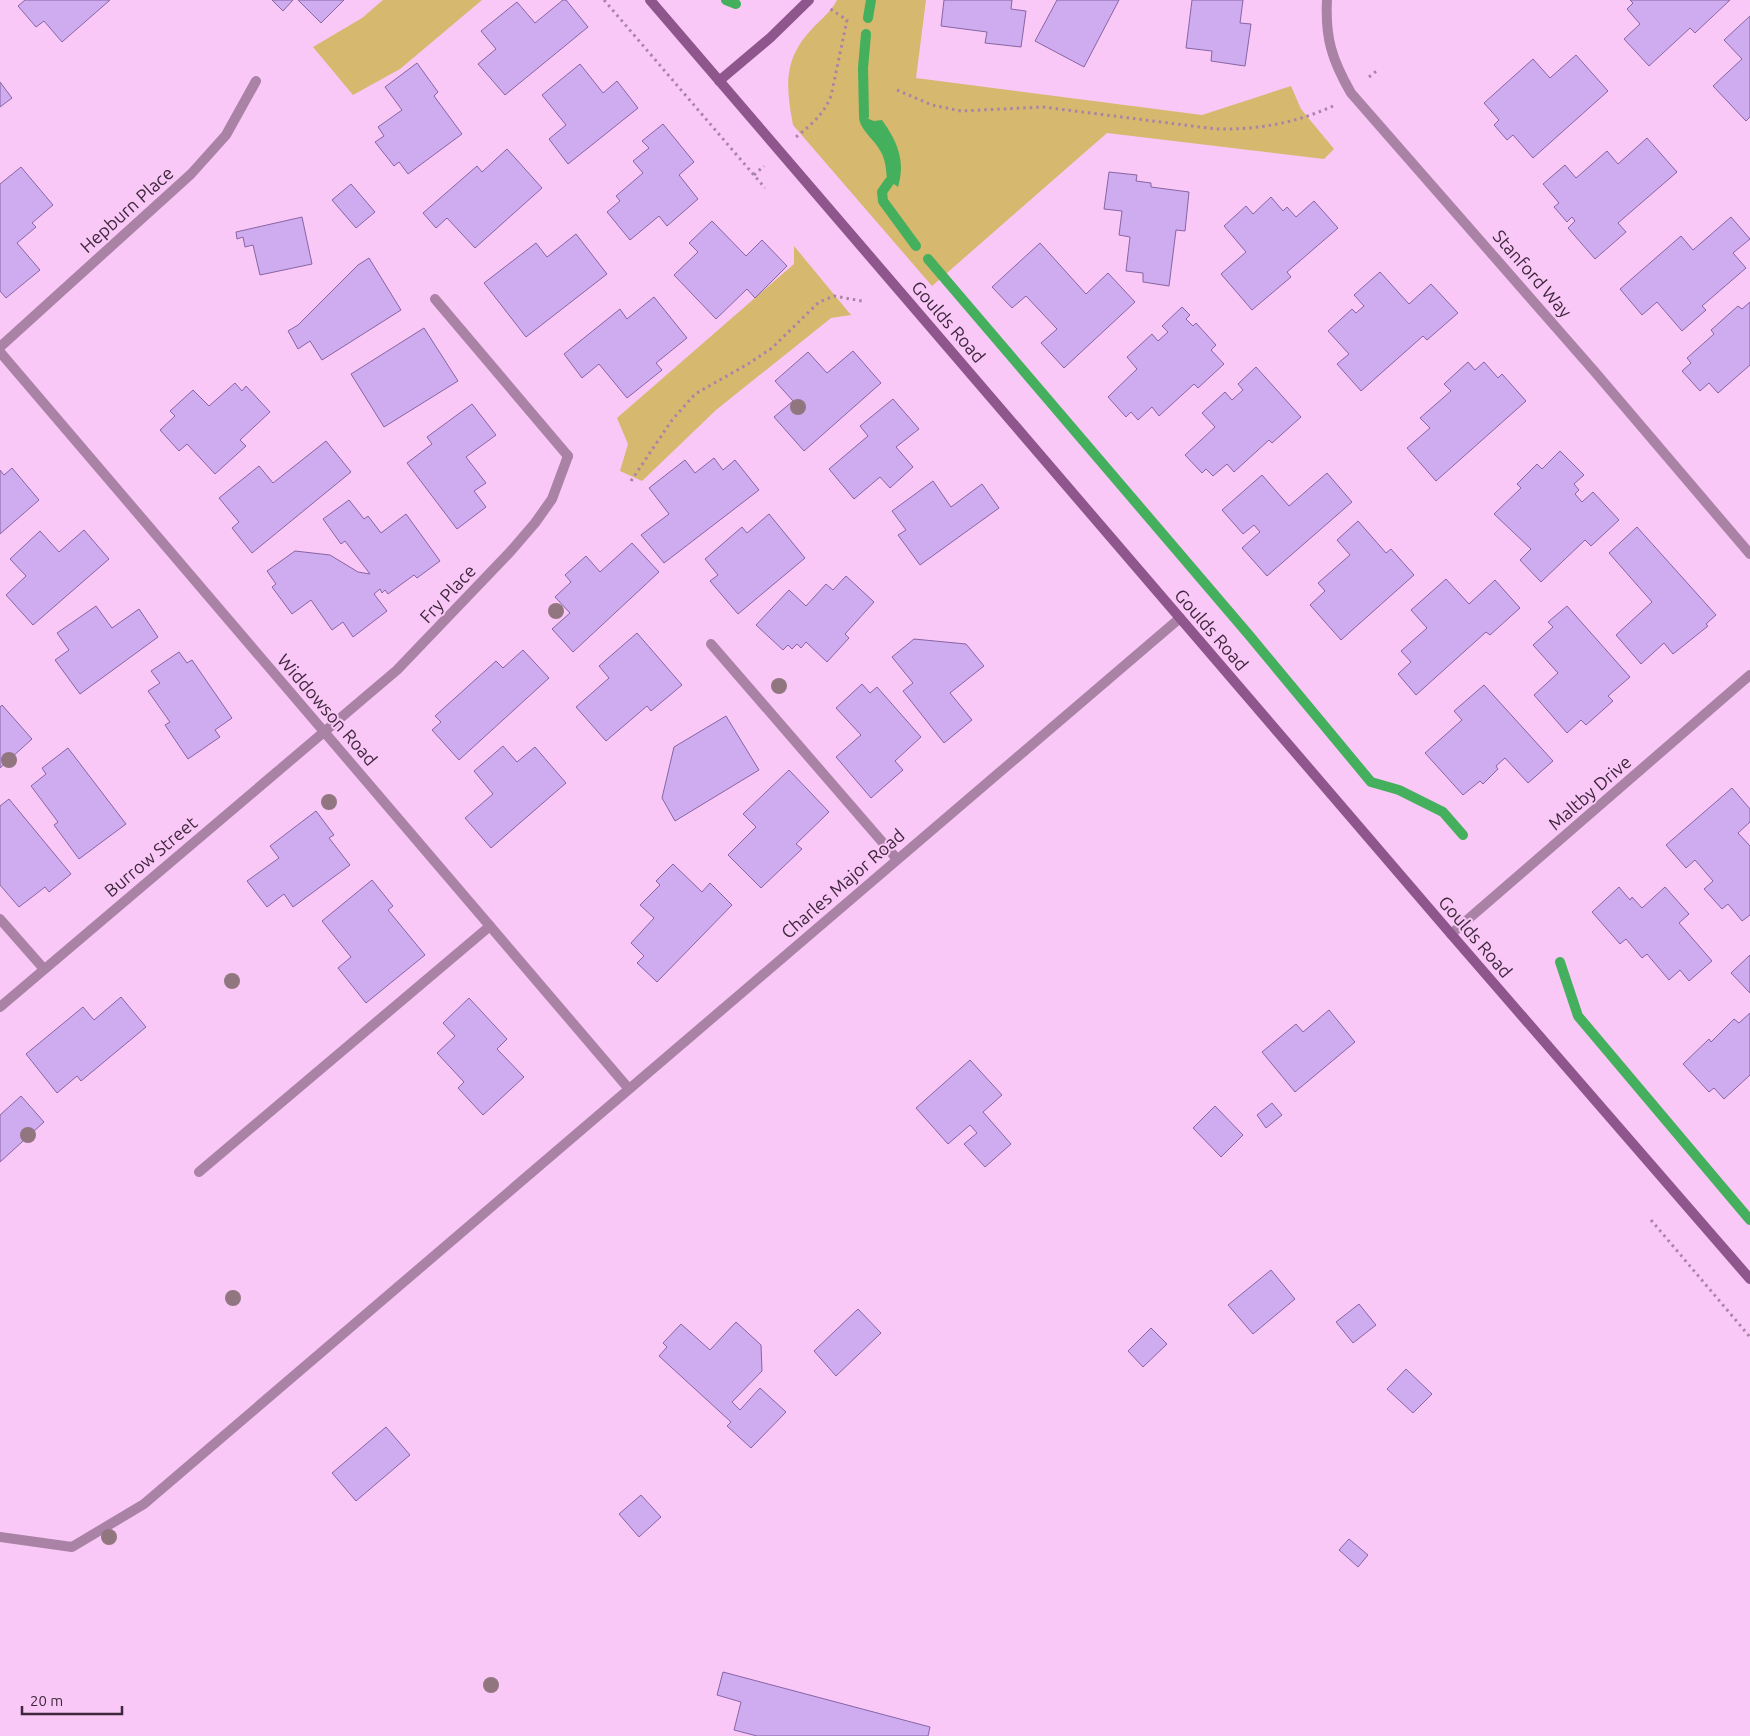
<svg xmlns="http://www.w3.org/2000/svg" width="1750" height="1736" font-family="Ubuntu,sans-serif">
	<rect width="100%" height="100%" fill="#f9c8f6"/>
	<!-- green -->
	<path fill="#d6b86f" d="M383,0H482L400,69L353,95L313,47L362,18Z
		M837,0H926L916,78L1202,115L1291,86L1301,109L1334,149L1324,159L1107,133L932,286L793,125C786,87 783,60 811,30C819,21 832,11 837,0Z
		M794,246L851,315L831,318L716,410L642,481L620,471L628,444L617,418L794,264Z"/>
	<!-- water -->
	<path fill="#44af5d" d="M861,116L874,121L882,120C897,141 906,161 898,187L887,179C886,169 886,162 881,152C875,140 862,132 859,119Z"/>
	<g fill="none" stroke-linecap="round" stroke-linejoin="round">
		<!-- stream -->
		<path stroke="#44af5d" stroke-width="10" d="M726,0L736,4
			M868,18L871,0
			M864,116L863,68L866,34
			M889,182L882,192L883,201L916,246
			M928,259L1249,635L1371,782L1399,790L1443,812L1463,835
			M1560,962L1578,1016L1750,1220"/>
	</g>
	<!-- building -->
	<path fill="#cfabef" stroke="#8765a4" d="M25,0H110L62,42L44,21L36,27L18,6Z
		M272,0H293L283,11Z
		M298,0H344L321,23Z
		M563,0H566L588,27L505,95L478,64L496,49L481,31L517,2L535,23Z
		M944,0H1012L1011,9L1026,11L1021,47L985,43L987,32L941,26Z
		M1057,0H1119L1084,67L1035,41Z
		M1192,0H1243L1240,23L1251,24L1245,66L1211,61L1212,51L1186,48Z
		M1630,0H1730L1695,33L1690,28L1649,66L1624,39L1640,24L1627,9L1633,3Z
		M1750,16V117L1746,121L1713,86L1742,59L1724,40Z
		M1576,55L1608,91L1533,158L1513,135L1507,140L1494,125L1499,120L1484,103L1533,59L1550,78Z
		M417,63L438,92L434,96L462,134L408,174L399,162L394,166L375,142L384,136L378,127L402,110L385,87Z
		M580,64L603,93L617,81L638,108L568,164L549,139L566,125L542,95Z
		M0,82L12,98L0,107Z
		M663,124L694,162L679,175L698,199L667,226L659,216L630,240L607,212L620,201L616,196L643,173L633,161L649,148L642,141Z
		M1647,138L1677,172L1618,223L1626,232L1595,259L1568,228L1575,221L1572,217L1567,222L1554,207L1559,203L1543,184L1565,165L1576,178L1607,151L1618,164Z
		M507,149L542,188L475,248L447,218L436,228L423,213L477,166L482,172Z
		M21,167L53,205L32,223L36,227L17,243L40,270L6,298L0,291V184Z
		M1109,172L1137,175L1136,181L1151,183V187L1189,192L1185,231L1176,230L1169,286L1143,282V273L1126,271L1130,237L1119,235L1122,211L1104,209Z
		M351,184L375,212L356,228L332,200Z
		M1271,197L1283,211L1287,207L1296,217L1314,201L1338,228L1287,272L1291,277L1252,310L1221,274L1246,252L1224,226L1246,206L1253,214Z
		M302,217L312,264L260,275L253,245L245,247L243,237L237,239L236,232Z
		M1731,217L1750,239L1733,253L1746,268L1702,306L1706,310L1682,331L1657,302L1642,315L1620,289L1681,236L1693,250Z
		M712,221L746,256L762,240L787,266L755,298L747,289L716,319L674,275L698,252L689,243Z
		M576,234L607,274L526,337L484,283L536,243L547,257Z
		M1040,243L1086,294L1108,273L1135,302L1064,368L1041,343L1057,329L1026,296L1012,308L992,287Z
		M369,258L401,310L322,360L310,341L298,349L288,331L298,325L358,265Z
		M1380,272L1409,304L1431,284L1458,313L1427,340L1423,336L1361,391L1337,364L1349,354L1328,331L1352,309L1356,313L1364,306L1354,295Z
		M654,297L687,338L656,363L662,370L627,398L599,364L582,378L564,354L620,309L627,319Z
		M1750,302V365L1718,393L1709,383L1700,391L1682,371L1691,363L1687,358L1714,334L1711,330L1738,306L1742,309Z
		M1182,307L1190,315L1186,319L1193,326L1196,323L1216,345L1211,350L1224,364L1198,388L1194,384L1159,416L1152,407L1138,420L1131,412L1126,417L1108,397L1137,369L1127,357L1152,334L1158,341L1168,332L1162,326Z
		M424,328L458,381L384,427L351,374Z
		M853,351L881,383L804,451L774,417L793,401L775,381L808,352L827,373Z
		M1468,362L1475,370L1484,362L1498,378L1502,374L1526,401L1436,481L1407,448L1430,428L1420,418L1451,391L1444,384Z
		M1256,367L1301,417L1272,443L1269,440L1234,472L1227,464L1213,476L1206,469L1202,473L1185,455L1215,427L1202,413L1225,392L1232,400L1243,390L1238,384Z
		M235,383L242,391L246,386L270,412L240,440L246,446L215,474L187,444L179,451L160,430L175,416L170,411L193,390L209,406Z
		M893,399L919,429L896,447L913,467L890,488L880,477L854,499L829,469L868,436L860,426Z
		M472,404L496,435L466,457L486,483L474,491L486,507L457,529L407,463L432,444L427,437Z
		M326,441L351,472L252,553L232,528L239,522L219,498L259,466L273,483Z
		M1560,451L1584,475L1574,484L1579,490L1575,494L1582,502L1593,492L1619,520L1591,546L1585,540L1541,582L1520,560L1531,549L1494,514L1521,488L1517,484L1537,464L1542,469Z
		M714,458L723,470L735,460L759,490L664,563L641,535L669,514L649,488L685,460L695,473Z
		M12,468L39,500L0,534V470L4,475Z
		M1327,473L1352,502L1267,576L1242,548L1260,532L1254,525L1243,534L1222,510L1262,475L1289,506Z
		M933,481L951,507L982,484L999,508L920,565L898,535L906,530L892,511Z
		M349,500L364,519L368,516L381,533L406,514L440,561L417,578L414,575L388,594L385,590L382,593L380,589L374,594L387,611L353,637L343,622L332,630L311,600L292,614L272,587L276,584L267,571L295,551L330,555L358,572L370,574L345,541L341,544L323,519Z
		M769,514L805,558L738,614L710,581L718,575L705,559L742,527L747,533Z
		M1358,521L1386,553L1391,549L1414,575L1341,640L1310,605L1325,591L1318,583L1350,555L1337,540Z
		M1637,527L1716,615L1706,624L1708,626L1673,654L1664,643L1641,664L1616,635L1652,602L1609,553Z
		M84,530L109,559L33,625L6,595L26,576L10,559L40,531L59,552Z
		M632,543L659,572L573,652L552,629L570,613L555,597L571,582L565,575L586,556L600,572Z
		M846,576L874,602L845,634L849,638L827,662L806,642L801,648L797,644L792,649L788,645L783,650L756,625L789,590L806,606L826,584L833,590Z
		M1446,579L1469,604L1495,580L1520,608L1490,635L1486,632L1416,695L1398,674L1411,662L1401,651L1427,628L1411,610Z
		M96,606L112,628L139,609L158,637L80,694L55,660L69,650L57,633Z
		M1567,606L1630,677L1608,696L1613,701L1586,725L1581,720L1567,733L1534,695L1558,673L1533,645L1553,627L1548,622Z
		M637,633L682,685L651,711L647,706L606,741L576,707L609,678L599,666Z
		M914,639L966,644L984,666L950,693L972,720L944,743L903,691L913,683L892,657Z
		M523,650L549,678L459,760L432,730L441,722L435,716L496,661L503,668Z
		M179,652L187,663L192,660L232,718L215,730L220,737L188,759L165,725L170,722L148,691L160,683L151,671Z
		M862,684L870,693L877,687L921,737L895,761L903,770L871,798L836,757L861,735L836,708Z
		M1484,685L1553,761L1528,783L1505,758L1496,766L1498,769L1483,784L1480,781L1463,795L1425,753L1462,720L1454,711Z
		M2,705L32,739L0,768V707Z
		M726,716L759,770L675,821L662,798L674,747Z
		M503,746L517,762L535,747L566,783L491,848L465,818L493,794L474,771Z
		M68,748L126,824L79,859L54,825L58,822L31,786L46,774L42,768Z
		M789,770L829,812L796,844L802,849L761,888L728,855L756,827L743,814Z
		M1732,788L1750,809V822L1738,833L1750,846V915L1742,921L1728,904L1722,909L1704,889L1713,881L1695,860L1686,868L1666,845Z
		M9,799L71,874L49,892L45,887L19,907L0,885V806Z
		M316,811L334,835L329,838L350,865L293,907L284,894L267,907L247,881L279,858L270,846Z
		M673,864L702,892L710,883L732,905L657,982L637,963L644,956L631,943L654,918L640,905L660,885L656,881Z
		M372,880L393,906L388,910L425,955L366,1003L338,968L351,957L322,921Z
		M1619,887L1630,900L1632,897L1642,908L1665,887L1689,914L1679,923L1712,961L1689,981L1680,970L1669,980L1647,954L1642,958L1626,939L1620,944L1592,912Z
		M1750,955V993L1731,973Z
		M121,997L146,1027L81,1081L77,1076L57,1093L26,1054L83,1007L94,1020Z
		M469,998L507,1039L497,1049L524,1077L483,1115L458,1088L464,1082L437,1053L455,1036L443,1023Z
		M1329,1010L1355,1042L1295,1092L1262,1052L1296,1024L1303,1032Z
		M1750,1013V1075L1724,1099L1714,1088L1709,1092L1683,1064L1709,1039L1711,1042L1734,1019L1739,1023Z
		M970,1060L1002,1095L983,1112L1011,1144L985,1167L964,1144L977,1133L970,1125L948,1144L916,1108Z
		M21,1096L44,1122L0,1162V1115Z
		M1272,1103L1282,1115L1266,1128L1257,1115Z
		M1215,1106L1243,1135L1221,1157L1193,1128Z
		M1271,1270L1295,1299L1253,1334L1228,1305Z
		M1359,1304L1376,1325L1353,1343L1336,1322Z
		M858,1309L881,1333L836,1376L814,1351Z
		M736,1322L761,1345L762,1371L732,1402L740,1410L760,1388L786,1412L751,1448L727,1426L731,1422L659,1356L667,1347L663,1343L681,1324L710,1350Z
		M1151,1328L1167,1344L1143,1367L1128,1351Z
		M1406,1369L1432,1394L1413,1413L1387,1389Z
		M386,1427L410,1455L356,1501L332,1473Z
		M641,1495L661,1517L639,1537L619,1514Z
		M1349,1539L1368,1555L1358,1567L1339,1550Z
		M723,1672L930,1727L928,1736H757L734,1730L741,1702L717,1695Z"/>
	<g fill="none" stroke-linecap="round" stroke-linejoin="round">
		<!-- path -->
		<path stroke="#aa84a8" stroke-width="3" stroke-dasharray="2.5 4" stroke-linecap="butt" d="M604,0L765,188
			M1369,77L1379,69
			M897,90L932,105L961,111L1043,107L1216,129C1257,130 1296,123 1333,106
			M796,137C811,125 824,114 831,96L847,20L829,8
			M754,175L764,166
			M631,481L672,420L695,394L748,364L772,348L819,302L834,296L862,301
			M1651,1220L1750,1337"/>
		<!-- lane -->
		<path stroke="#a982a6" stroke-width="10" d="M435,299L568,456
			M711,644L897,859
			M0,919L44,969
			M199,1172L490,926"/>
		<!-- street -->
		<path stroke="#a982a6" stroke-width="10" d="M1327,0C1325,38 1332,60 1351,93L1595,372L1750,554
			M0,347L191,174L226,135L256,81
			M0,352L629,1089
			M1451,934L1750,675
			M0,1007L397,670L510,552L535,523L552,499L568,456
			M0,1537L72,1547L144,1504L1180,618"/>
		<!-- secondary -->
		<path stroke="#8e568c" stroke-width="10" d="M650,0L1451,934L1750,1279
			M719,81L770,38L809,0"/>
	</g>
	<!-- trees -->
	<g fill="#91767f">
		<circle cx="798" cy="407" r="8"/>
		<circle cx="556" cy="611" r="8"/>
		<circle cx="779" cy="686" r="8"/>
		<circle cx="9" cy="760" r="8"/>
		<circle cx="329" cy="802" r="8"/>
		<circle cx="232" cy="981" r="8"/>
		<circle cx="28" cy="1135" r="8"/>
		<circle cx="233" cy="1298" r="8"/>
		<circle cx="109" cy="1537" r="8"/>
		<circle cx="491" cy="1685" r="8"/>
	</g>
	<g text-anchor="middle" stroke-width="4" stroke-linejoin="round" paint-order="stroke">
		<!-- street labels -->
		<g font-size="18" fill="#3e273d" stroke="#f9c8f6">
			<text transform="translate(127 210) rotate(-42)" y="6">Hepburn Place</text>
			<text transform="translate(1532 274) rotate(49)" y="6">Stanford Way</text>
			<text transform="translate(948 322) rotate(49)" y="6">Goulds Road</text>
			<text transform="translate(448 594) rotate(-47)" y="6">Fry Place</text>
			<text transform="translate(1211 630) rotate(49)" y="6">Goulds Road</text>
			<text transform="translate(327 710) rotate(49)" y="6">Widdowson Road</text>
			<text transform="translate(1590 793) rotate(-41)" y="6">Maltby Drive</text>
			<text transform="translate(151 857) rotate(-40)" y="6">Burrow Street</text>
			<text transform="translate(843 884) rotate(-41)" y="6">Charles Major Road</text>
			<text transform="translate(1475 937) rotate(49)" y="6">Goulds Road</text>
		</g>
	</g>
	<!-- scale -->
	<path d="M22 1706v8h100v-8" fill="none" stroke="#3e273d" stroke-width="2.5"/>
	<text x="30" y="1706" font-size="15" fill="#3e273d" stroke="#f9c8f6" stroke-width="4" paint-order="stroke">20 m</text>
</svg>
